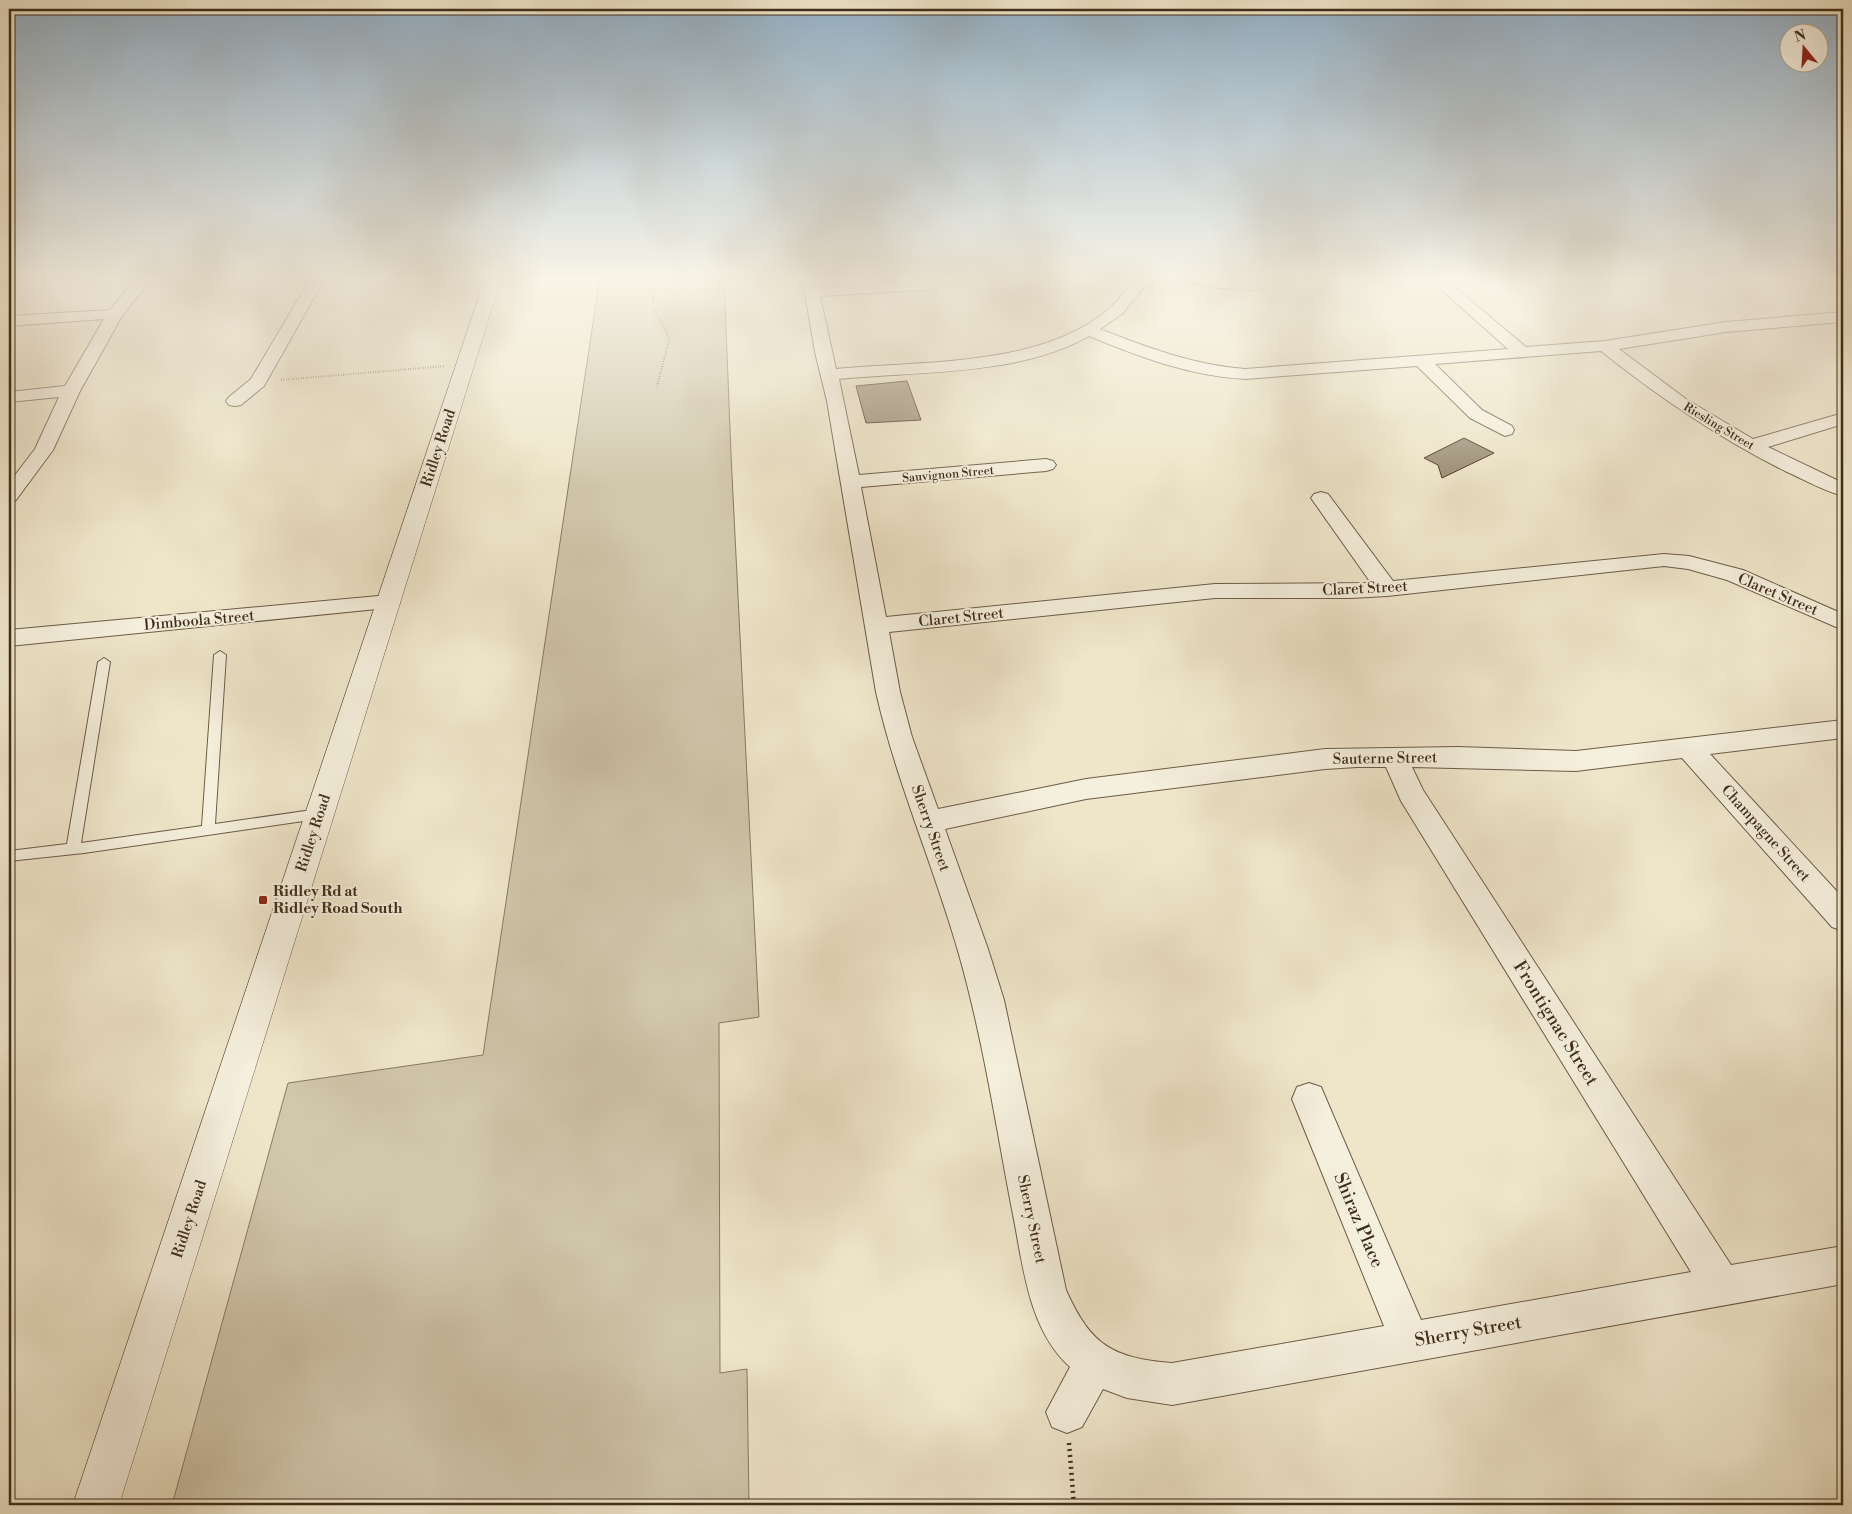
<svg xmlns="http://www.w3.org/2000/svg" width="1852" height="1514" font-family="'Libre Bodoni',serif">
	<rect width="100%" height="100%" fill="#efe6ca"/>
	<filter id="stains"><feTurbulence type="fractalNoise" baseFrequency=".004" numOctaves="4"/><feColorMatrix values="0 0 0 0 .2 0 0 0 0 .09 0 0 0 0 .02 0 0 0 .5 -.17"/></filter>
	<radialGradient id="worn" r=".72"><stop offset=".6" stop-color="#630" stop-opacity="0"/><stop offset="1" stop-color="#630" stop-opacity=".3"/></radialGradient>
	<!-- green -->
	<path fill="#d1c7ac" stroke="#887a64" d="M600,276H724L731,455L759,1017L719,1023L720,1373L747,1369L749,1505H172L288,1083L483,1055Z"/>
	<!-- building -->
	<path fill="#9b8e76" stroke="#402e1b" d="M907,381L921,420L866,423L856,386Z
		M1464,438L1494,453L1442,478L1438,465L1424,458Z"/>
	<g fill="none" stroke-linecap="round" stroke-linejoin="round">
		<!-- service casing -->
		<g stroke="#6c5c47" stroke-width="2">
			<path id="service" d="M220,651L226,655L215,824L319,809L324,810L326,814L324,818L84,853L9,861V851L67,844L98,662L104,658L110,662L81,843L202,826L214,655Z"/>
		</g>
		<!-- minor casing -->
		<g stroke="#6c5c47" stroke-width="2">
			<path id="minor" d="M139,276H154L122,316L80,391L53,450L16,500L9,502V483L35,449L59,397L9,402V392L65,386L104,319L9,326V316L110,310Z
				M312,276H326L264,386L241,405L235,406L229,405L226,401L229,397L251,379Z
				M802,276H816L819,287L937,279L942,281L945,284L942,287L937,289L820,296L836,369C919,361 1038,367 1105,312C1118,302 1128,288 1138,276H1153L1122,314L1100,329C1148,348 1194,365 1245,369L1508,349L1426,276H1441L1526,347L1605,341L1726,322L1843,312V322L1726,332L1619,349L1686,399L1753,439L1843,413V424L1768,447L1843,483V496C1824,491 1805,480 1787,472C1720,439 1660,398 1601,351L1435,364L1482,410L1512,426L1514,430L1512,434L1505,436L1470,418L1417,366L1245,379C1190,376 1140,357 1089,336C1020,376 917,371 839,379L859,475L1046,459L1053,461L1056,465L1053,469L1046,471L861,487L886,617L1215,584L1371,583L1311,498L1314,494L1321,492L1328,494L1393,581L1664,554L1689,556L1743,570L1843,614V630L1727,580L1688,569L1664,566L1387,596L1351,598H1215L889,632L900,692L912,737L938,809L1086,779L1325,749L1458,747L1576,751L1843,720V738L1710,754L1843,898V931L1832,927L1682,758L1576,771L1412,767L1423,790L1731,1265L1843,1246V1284L1172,1405L1127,1398L1103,1389L1082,1427L1067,1433L1052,1427L1046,1412L1070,1367C1031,1332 1024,1274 1015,1225C997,1134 984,1041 958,951C933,864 896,781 876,692L827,401L815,352ZM1357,767H1386L1401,801L1691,1272L1421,1320L1321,1087L1309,1083L1297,1087L1292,1099L1384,1326L1172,1363C1113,1358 1091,1346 1066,1290L1004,1000L988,949L945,829L1086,799L1325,769Z
				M1172,276H1203L1259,280L1264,282L1267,285L1264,288L1259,290L1220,288L1179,280L1174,279Z
				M389,595L397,597L400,602L397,607L9,646V630Z"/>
		</g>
		<!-- tertiary casing -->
		<g stroke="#6c5c47" stroke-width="1">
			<path id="tertiary" d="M486,276H502L119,1505H73Z"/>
		</g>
		<!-- path-far1 -->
		<path stroke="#402e1b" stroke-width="2" stroke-dasharray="0.5 2" stroke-linecap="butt" d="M652,276L654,310L666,330L669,341L657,386
			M281,380L445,366"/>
		<!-- path -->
		<path stroke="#402e1b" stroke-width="4.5" stroke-dasharray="2 4" stroke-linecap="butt" d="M1069,1443L1074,1505"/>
		<!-- service -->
		<use href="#service" fill="#f5efdd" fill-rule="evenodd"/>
		<!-- minor -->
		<use href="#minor" fill="#f5efdd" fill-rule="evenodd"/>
		<!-- tertiary -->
		<use href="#tertiary" fill="#f5efdd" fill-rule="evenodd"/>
	</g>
	<!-- sky -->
	<linearGradient id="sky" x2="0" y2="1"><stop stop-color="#93afc4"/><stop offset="0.57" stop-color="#f8f4e7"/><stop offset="1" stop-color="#f8f4e7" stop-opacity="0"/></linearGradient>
	<rect width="1852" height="488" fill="url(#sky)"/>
	<!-- markers -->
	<rect fill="#8f2418" stroke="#f5efdd" stroke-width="2" x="258" y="895" width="10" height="10" rx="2.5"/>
	<g text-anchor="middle" stroke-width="4" stroke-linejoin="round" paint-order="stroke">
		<!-- far-street labels -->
		<g font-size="12" fill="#402e1b" stroke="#f5efdd">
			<text transform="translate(1719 426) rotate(31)" y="4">Riesling Street</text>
			<text transform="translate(948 474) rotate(-5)" y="4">Sauvignon Street</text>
		</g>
		<!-- street labels -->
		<g font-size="15" fill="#402e1b" stroke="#f5efdd">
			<text transform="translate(438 448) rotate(-72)" y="5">Ridley Road</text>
			<text transform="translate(1365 588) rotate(-3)" y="5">Claret Street</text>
			<text transform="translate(1778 594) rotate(23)" y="5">Claret Street</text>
			<text transform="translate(961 617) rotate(-6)" y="5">Claret Street</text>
			<text transform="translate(199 620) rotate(-5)" y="5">Dimboola Street</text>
			<text transform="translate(1385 758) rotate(-1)" y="5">Sauterne Street</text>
			<text transform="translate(931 828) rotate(71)" y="5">Sherry Street</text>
			<text transform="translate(313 833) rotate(-72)" y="5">Ridley Road</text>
			<text transform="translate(1766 833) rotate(48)" y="5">Champagne Street</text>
			<text transform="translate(189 1219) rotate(-72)" y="5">Ridley Road</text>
			<text transform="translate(1032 1219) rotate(78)" y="5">Sherry Street</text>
		</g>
		<!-- poi labels -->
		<g font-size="15" font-weight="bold" fill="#402e1b" stroke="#f5efdd" text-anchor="start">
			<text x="273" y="896">Ridley Rd at<tspan x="273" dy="17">Ridley Road South</tspan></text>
		</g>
		<!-- near-street labels -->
		<g font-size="18" fill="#402e1b" stroke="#f5efdd">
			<text transform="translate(1556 1023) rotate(58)" y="6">Frontignac Street</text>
			<text transform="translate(1359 1220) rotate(67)" y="6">Shiraz Place</text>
			<text transform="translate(1468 1331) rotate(-10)" y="6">Sherry Street</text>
		</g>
	</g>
	<!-- margin -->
	<rect width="1852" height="1514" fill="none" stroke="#efe6ca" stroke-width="30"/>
	<rect x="10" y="10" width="1832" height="1494" fill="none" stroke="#402e1b" stroke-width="2.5"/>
	<rect x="15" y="15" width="1822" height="1484" fill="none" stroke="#402e1b"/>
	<!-- north arrow -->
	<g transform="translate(1804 48) rotate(342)"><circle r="24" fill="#f5efdd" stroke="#ada28f"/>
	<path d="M0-4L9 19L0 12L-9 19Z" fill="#8f2418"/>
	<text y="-8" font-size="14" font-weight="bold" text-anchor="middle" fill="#402e1b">N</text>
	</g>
	<rect width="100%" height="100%" filter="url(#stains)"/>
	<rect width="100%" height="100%" fill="url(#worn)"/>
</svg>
